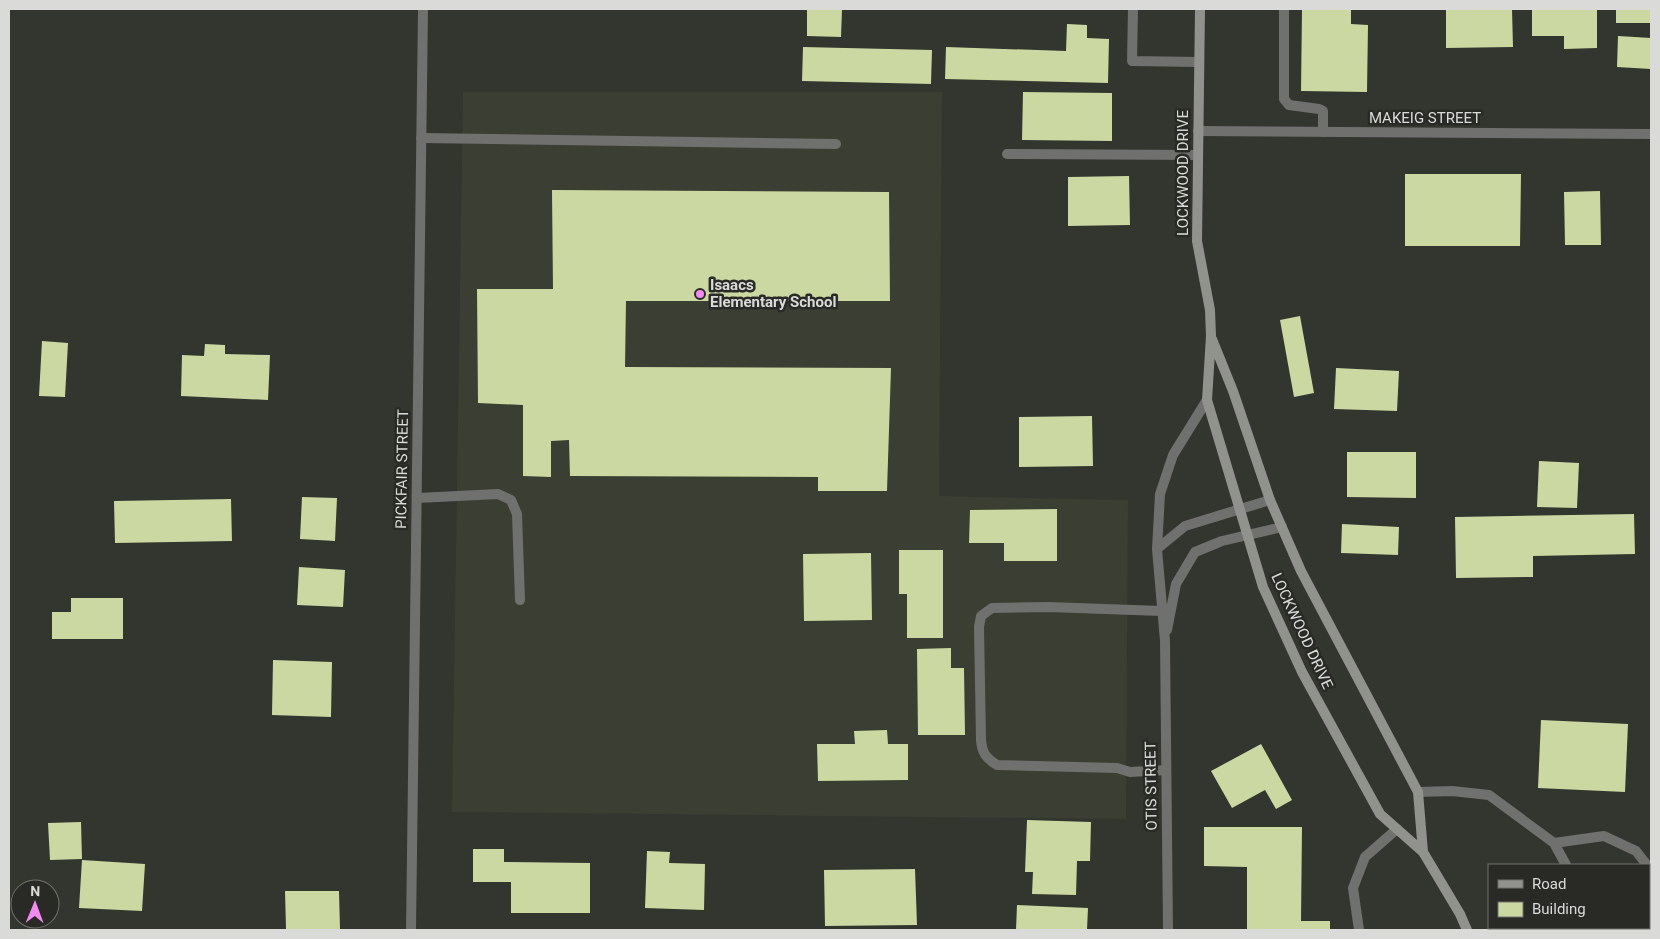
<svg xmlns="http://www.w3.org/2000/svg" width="1660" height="939" font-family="Roboto,sans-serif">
	<rect width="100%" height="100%" fill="#33352f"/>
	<!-- built -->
	<path fill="#3b3e32" d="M463,92H942L939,496L1128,500L1126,819L452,812Z"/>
	<!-- building -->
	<path fill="#ccd8a2" d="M807,9H842L841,37L807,36Z
		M1302,9H1351V24L1368,25L1367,92L1301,91Z
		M1446,9H1512L1513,47L1446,48Z
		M1532,9H1597V48L1564,49V36H1532Z
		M1616,9H1651V23H1616Z
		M1067,24L1087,25V38L1109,39L1108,83L945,79L946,47L1066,51Z
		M1618,36L1651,38V69L1617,67Z
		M803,47L932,50L931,84L802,81Z
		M1023,92L1112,93V141L1022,140Z
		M1405,174H1521L1520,246H1405Z
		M1129,176L1130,225L1068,226V177Z
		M552,190L889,192L890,301H626L625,367L891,368L887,491H818V477L570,476L569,440L551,441V477L523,476V405L478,403L477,289H553Z
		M1600,191L1601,245H1565L1564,192Z
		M1300,316L1314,393L1294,397L1280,320Z
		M42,341L68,343L65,397L39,396Z
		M205,344L225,345V354L270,355L268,400L181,396L182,355L204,356Z
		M1336,368L1399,371L1397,411L1334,409Z
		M1092,416L1093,466L1019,467V417Z
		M1347,452H1416V498L1347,497Z
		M1539,461L1579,463L1577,508L1537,507Z
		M302,497L337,498L335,541L300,539Z
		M231,499L232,541L115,543L114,501Z
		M1057,509V561H1004V543H969L970,510Z
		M1634,514L1635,554L1533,556V577L1456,578L1455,517Z
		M1342,524L1399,527L1398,555L1341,553Z
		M899,550H943V638H907V594H899Z
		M871,553L872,620L804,621L803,554Z
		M299,567L345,570L343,607L297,605Z
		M71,598H123V639H52V612H71Z
		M951,648V668H964L965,735H918L917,649Z
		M273,660L332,662L331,717L272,715Z
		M1541,720L1628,724L1625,792L1538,788Z
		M887,730L888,744H908V780L818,781L817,744H855L854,731Z
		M1261,744L1292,800L1276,809L1265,790L1232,808L1211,771Z
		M1027,820L1091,822L1090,861H1077L1076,895L1032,894L1033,872H1025Z
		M81,822L82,859L50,860L48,823Z
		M1204,827H1302L1301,921H1330V930H1247V867L1204,866Z
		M473,849H504V862L590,863V913H511V882H473Z
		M647,851L670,852L669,863L705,864L704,910L645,908Z
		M82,860L145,864L142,911L79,908Z
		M915,869L917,925L825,926L824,870Z
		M285,891H339L340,929H286Z
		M1017,905L1088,908L1087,930H1016Z"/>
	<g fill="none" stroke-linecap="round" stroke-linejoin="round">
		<!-- lane -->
		<path stroke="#70706e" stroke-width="10" d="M1133,9L1132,61L1199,62
			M1284,9V99L1289,105L1319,109L1323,111V132
			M421,138L836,144
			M1007,154L1197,155
			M417,498L498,494L511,500L517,514L520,600
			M1162,611L1048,607L992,608L981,616L979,627L981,740C982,753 986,758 997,765L1117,768L1130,772L1166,770
			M1418,792L1452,791L1489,795L1554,843L1566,865
			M1554,843L1604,836L1636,851L1647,865
			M1593,928L1594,930
			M1359,930L1353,888L1365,857L1397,829"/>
		<!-- street -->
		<path stroke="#70706e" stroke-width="10" d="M1198,131L1651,134
			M1157,549L1185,526L1270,500
			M1167,630L1176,584L1195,552L1222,541L1282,527
			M411,930L423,9
			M1168,930L1165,641L1157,549L1160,494L1173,455L1207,400"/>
		<!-- secondary -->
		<path stroke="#91928e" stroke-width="10" d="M1200,9L1197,241L1210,310L1211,336L1207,400L1263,587L1302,672L1380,814L1423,852L1460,914L1467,930
			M1212,339L1233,391L1270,500L1301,571L1418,792L1423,852"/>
	</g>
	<!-- markers -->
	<circle fill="#f38af1" stroke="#292a26" stroke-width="2" cx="700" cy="294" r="5"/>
	<g text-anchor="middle" stroke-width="5" stroke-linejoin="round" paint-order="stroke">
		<!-- street labels -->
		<g font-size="15" fill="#dadbd8" stroke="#292a26">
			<text x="1425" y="123">MAKEIG STREET</text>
			<text transform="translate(1183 173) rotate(-90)" y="5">LOCKWOOD DRIVE</text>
			<text transform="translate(402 469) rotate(-89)" y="5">PICKFAIR STREET</text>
			<text transform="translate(1302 631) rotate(65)" y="5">LOCKWOOD DRIVE</text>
			<text transform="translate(1151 786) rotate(-91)" y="5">OTIS STREET</text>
		</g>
		<!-- poi labels -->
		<g font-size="15" font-weight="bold" fill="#dadbd8" stroke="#292a26" text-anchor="start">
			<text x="710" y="290">Isaacs<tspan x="710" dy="17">Elementary School</tspan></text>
		</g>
	</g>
	<!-- border -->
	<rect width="1660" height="939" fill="none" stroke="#dadbd8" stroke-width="20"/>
	<!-- legend -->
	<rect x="1488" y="864" width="162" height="65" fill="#292a26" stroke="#70716d"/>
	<rect x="1498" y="880" width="25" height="8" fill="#91928e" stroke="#70716d"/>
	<text x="1532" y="889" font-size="15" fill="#dadbd8">Road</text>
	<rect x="1498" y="902" width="25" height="15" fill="#ccd8a2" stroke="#70716d"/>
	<text x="1532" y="914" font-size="15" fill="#dadbd8">Building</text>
	<!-- north arrow -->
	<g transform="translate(35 904) rotate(1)"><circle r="24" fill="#292a26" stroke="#70716d"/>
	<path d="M0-4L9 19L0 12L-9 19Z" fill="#f38af1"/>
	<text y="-8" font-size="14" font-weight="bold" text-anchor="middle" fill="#dadbd8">N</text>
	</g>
</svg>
